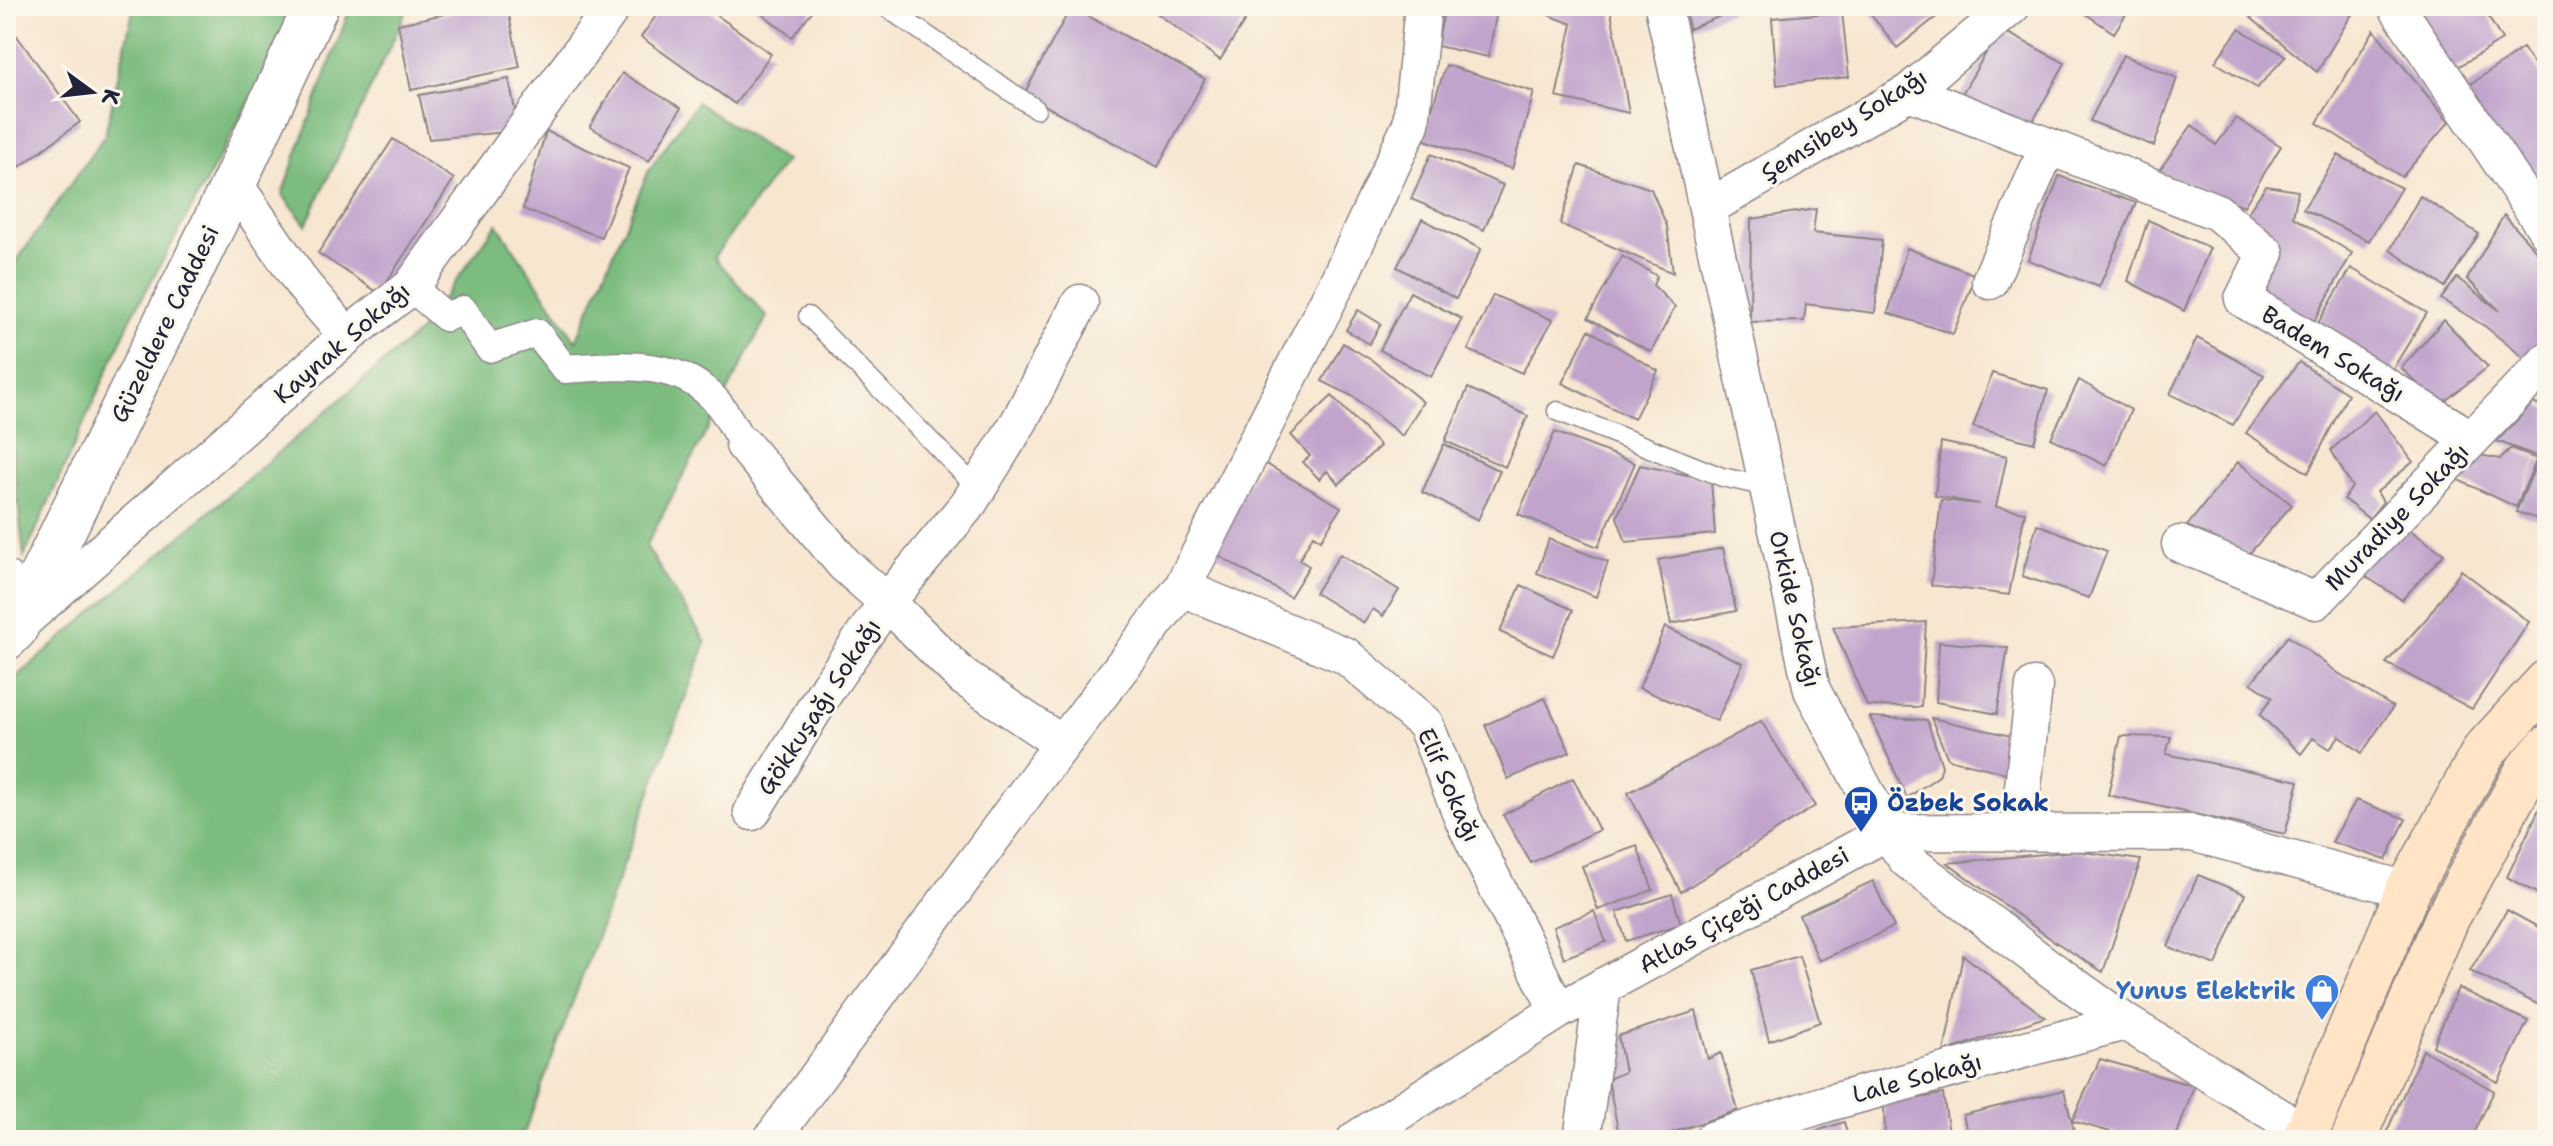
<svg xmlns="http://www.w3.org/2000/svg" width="2553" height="1146" font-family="'Shantell Sans',sans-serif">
	<rect width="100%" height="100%" fill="#fbf7ec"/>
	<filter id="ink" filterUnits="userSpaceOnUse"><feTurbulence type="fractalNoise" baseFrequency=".0125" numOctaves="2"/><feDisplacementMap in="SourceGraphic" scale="16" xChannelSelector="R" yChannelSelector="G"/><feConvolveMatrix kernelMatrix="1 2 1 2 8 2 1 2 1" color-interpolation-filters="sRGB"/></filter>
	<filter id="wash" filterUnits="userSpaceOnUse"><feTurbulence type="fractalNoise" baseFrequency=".006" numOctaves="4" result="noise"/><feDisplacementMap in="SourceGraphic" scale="32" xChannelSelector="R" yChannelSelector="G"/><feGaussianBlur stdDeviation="1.8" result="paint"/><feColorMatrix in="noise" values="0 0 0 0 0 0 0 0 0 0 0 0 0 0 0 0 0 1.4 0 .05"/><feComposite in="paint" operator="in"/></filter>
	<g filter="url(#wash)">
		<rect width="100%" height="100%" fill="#f7e6d0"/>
		<!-- forest -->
		<path fill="#7cbc7e" stroke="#4f6f5c" stroke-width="2" d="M134,6H299L247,107L132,316L24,557L6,391V276L105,135Z
			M351,6H409L306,225L282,194Z
			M697,102L785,161L714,257L767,317L646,546L706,642L525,1131L502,1140H6V686L419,332L497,224L576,341L649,170Z"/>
		<g id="blocks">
			<!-- building -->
			<path fill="#c0a4cc" d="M482,6H507L520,67L411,90L398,24Z
				M663,6H704L771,54L735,104L641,37Z
				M752,6H816L792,37Z
				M1152,6H1251L1253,8L1220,60L1150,8Z
				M1445,6H1498L1488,57L1437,46Z
				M1525,6H1610L1629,113L1556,97L1572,24Z
				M1685,6H1745L1689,29Z
				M1865,6H1950L1897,48Z
				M2074,6H2131L2114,33Z
				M2263,6H2350L2355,9L2317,72L2251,18Z
				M2413,6H2482L2502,40L2448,73Z
				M1071,7L1205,79L1158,167L1024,94Z
				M1842,12L1849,77L1777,85L1772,18Z
				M6,21L80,122L6,177Z
				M2000,29L2065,63L2027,132L1960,97Z
				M2239,29L2286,56L2257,88L2215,62Z
				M2374,30L2449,122L2402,177L2317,123Z
				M2523,48L2547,84V174L2532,185L2461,91Z
				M2123,55L2177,78L2154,146L2090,121Z
				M1446,65L1534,92L1512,169L1422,139Z
				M622,73L681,108L649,161L590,127Z
				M509,79L519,131L429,139L419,95Z
				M2236,118L2281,146L2244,206L2158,172L2192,125L2216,145Z
				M546,131L629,168L601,237L523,209Z
				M393,139L454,179L379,293L318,253Z
				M1431,154L1503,185L1484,230L1411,199Z
				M2338,155L2401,188L2369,241L2303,209Z
				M1579,165L1651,189L1667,226L1673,273L1560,224Z
				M2059,176L2136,203L2099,287L2028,260Z
				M2266,186L2298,191L2293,217L2352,253L2310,329L2254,298L2242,221Z
				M2420,196L2479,234L2445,287L2390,250Z
				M1816,209L1813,233L1882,240L1875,313L1806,304L1804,321L1750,322L1751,219Z
				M2504,215L2547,263V345L2529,362L2486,327L2441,299L2457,278L2500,311L2467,279Z
				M1422,219L1481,249L1456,299L1397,267Z
				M2148,220L2210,248L2184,311L2128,281Z
				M1907,248L1976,275L1953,334L1888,313Z
				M1622,256L1657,276L1653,285L1675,307L1651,352L1588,318Z
				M2351,268L2427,313L2386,380L2311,335Z
				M1410,292L1462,319L1431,377L1380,350Z
				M1493,295L1553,320L1522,373L1468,350Z
				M1358,310L1381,324L1369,344L1346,330Z
				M2444,320L2488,367L2440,405L2401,368Z
				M1589,330L1658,371L1634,419L1562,383Z
				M2197,338L2264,375L2233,425L2170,394Z
				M1343,343L1373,361L1423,402L1402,436L1354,397L1322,381Z
				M2299,362L2348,394L2308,473L2246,433Z
				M1992,373L2048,390L2034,443L1973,427Z
				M2079,380L2131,410L2106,466L2051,438Z
				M1468,388L1528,416L1505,467L1445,441Z
				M1332,396L1380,446L1339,484L1327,471L1319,479L1303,462L1310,456L1291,435Z
				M2533,403L2547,409V460L2497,441Z
				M2375,411L2413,462L2377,492L2383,502L2369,519L2344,499L2352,487L2331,450Z
				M1555,432L1635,463L1598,547L1518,514Z
				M1941,442L2007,456L1996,507L2025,512L2009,595L1931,585L1941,500L1979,504L1935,496Z
				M1444,444L1500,471L1478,520L1422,492Z
				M2511,448L2537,459L2516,507L2458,480L2480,455L2500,459Z
				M2538,460L2547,463V522L2516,512Z
				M1261,461L1341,507L1321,540L1313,535L1299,560L1309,566L1290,597L1209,550Z
				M2238,462L2292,505L2249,554L2187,526Z
				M1640,465L1711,480L1715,534L1626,542L1617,517Z
				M2037,524L2107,551L2089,598L2022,576Z
				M2401,524L2444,554L2402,600L2356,570Z
				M1549,539L1608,562L1596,597L1537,573Z
				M1723,548L1736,611L1671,624L1658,560Z
				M1340,554L1399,590L1383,616L1373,609L1364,623L1315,593Z
				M2461,570L2529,622L2472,709L2386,663L2426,619Z
				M1521,585L1573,610L1553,656L1500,632Z
				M1926,622L1921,707L1867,706L1833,627Z
				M1665,627L1743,663L1717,721L1639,688Z
				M2288,636L2338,673L2393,707L2362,753L2339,736L2330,749L2313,738L2301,754L2260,715L2272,697L2251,683Z
				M1939,642L2008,648L1997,714L1936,702Z
				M1545,698L1570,752L1508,779L1485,725Z
				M1870,717L1927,720L1942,766L1939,776L1907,798Z
				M1931,718L2025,739L2022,777L1948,759Z
				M1761,721L1815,806L1681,892L1628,793Z
				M2121,736L2171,737L2166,754L2299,781L2285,834L2108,795Z
				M1573,778L1599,830L1531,863L1503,815Z
				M2356,800L2406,819L2386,860L2332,842Z
				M2540,807L2547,811V899L2507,877Z
				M1637,846L1653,890L1598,910L1582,866Z
				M2076,851L2141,860L2103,972L2051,939L1947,863Z
				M2198,875L2245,894L2216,965L2168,947Z
				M1873,881L1894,927L1819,961L1799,915Z
				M1672,894L1681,924L1626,941L1617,912Z
				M2507,910L2547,932V992L2539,1005L2470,971Z
				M1594,911L1606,942L1564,958L1553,927Z
				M1963,955L2045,1017L1944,1052Z
				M1799,956L1820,1022L1769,1041L1751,970Z
				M2458,988L2528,1021L2498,1082L2433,1046Z
				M1696,1011L1708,1059L1721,1053L1738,1110L1651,1140H1620L1608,1079L1625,1072L1618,1036Z
				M2423,1050L2494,1091L2471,1140H2383Z
				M2100,1059L2194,1086L2175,1140H2139L2072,1121Z
				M2064,1090L2076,1140H1969L1963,1115Z
				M1943,1094L1950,1140H1885L1884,1104Z
				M1844,1122L1849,1140H1792V1139Z"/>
		</g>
	</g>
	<g filter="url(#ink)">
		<use href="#blocks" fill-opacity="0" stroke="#8c8486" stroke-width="2"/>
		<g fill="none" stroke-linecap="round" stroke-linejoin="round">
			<!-- service casing -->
			<g stroke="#8c8486" stroke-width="21">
				<path id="service" d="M884,6L1036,109
					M808,316L978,489
					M1557,411L1722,477L1768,487"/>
			</g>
			<!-- pedestrian casing -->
			<g stroke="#8c8486" stroke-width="31">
				<path id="pedestrian" d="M411,287L446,317L463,310L489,348L537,333L565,369C617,366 679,357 717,402C728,415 735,431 744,445"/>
			</g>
			<!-- minor casing -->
			<g stroke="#8c8486" stroke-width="39">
				<path id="minor" d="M1663,6L1812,690L1887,832L1907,860L2052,970L2125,1022L2306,1133
					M2396,6L2547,231
					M1909,92L2217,212L2266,253L2243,299L2472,439
					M234,183L304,286L347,336
					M1709,207L1909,92L2012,6
					M1990,281L2048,146
					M744,445L844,564L887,602L828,687L752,812
					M2180,544L2316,601L2547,361
					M6,579L15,629
					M1182,588L1346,656L1425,724L1463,819L1558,1011
					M22,622L347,336L411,287L613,6
					M1062,744L963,677L887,602L969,503L1020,420L1080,303
					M2018,833L2034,686
					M771,1140L1041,772L1182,588L1339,279L1411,124L1423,6
					M1355,1140L1558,1011L1887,832L2192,833L2408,890
					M1582,1140L1603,986
					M1712,1140L1825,1104L2125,1022"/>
			</g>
			<!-- tertiary casing -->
			<g stroke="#8c8486" stroke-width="47">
				<path id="tertiary" d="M6,638L15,629L234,183L316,6"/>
			</g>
			<!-- secondary casing -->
			<g stroke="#8c8486" stroke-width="47">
				<path id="secondary" d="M2304,1140L2408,890L2484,751L2547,682
					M2353,1140L2447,918L2527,771L2547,748"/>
			</g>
			<!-- service -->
			<use href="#service" stroke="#fff" stroke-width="18"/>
			<!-- pedestrian -->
			<use href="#pedestrian" stroke="#fff" stroke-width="28"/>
			<!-- minor -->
			<use href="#minor" stroke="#fff" stroke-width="36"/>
			<!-- tertiary -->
			<use href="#tertiary" stroke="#fff" stroke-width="44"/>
			<!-- secondary -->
			<use href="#secondary" stroke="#ffe4c6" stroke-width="44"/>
		</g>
	</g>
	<!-- icons -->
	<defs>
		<g id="bus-pin" transform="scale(1.8)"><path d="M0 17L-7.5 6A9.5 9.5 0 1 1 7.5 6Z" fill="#1a4fb4" stroke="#fbf7ec"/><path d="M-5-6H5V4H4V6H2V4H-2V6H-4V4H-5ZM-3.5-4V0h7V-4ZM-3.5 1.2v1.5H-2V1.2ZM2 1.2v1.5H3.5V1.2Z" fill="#fff"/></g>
		<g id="shop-pin" transform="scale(1.8)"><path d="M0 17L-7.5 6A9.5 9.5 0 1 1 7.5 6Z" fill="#3f7fe0" stroke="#fbf7ec"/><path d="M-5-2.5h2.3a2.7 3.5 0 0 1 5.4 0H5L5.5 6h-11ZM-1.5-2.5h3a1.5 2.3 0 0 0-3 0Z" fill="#fff"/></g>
	</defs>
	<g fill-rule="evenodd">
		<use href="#bus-pin" x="1861" y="803"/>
		<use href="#shop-pin" x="2322" y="991"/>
	</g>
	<g text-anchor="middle" stroke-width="6" stroke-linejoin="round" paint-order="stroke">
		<!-- street labels -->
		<g font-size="24" fill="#22223b" stroke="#fbf7ec">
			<text transform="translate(1844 125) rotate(-32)" y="8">Şemsibey Sokağı</text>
			<text transform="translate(165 324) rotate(-64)" y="8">Güzeldere Caddesi</text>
			<text transform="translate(342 343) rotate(-41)" y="8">Kaynak Sokağı</text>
			<text transform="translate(2333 354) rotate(31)" y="8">Badem Sokağı</text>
			<text transform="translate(2397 517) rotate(-46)" y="8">Muradiye Sokağı</text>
			<text transform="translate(1795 609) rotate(77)" y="8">Orkide Sokağı</text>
			<text transform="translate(819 707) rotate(-57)" y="8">Gökkuşağı Sokağı</text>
			<text transform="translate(1449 785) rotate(66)" y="8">Elif Sokağı</text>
			<text transform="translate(1744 910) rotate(-29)" y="8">Atlas Çiçeği Caddesi</text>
			<text transform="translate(1917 1078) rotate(-15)" y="8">Lale Sokağı</text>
		</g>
		<!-- transit labels -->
		<g font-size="24" font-weight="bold" fill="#164399" stroke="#fbf7ec" text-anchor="start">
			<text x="1887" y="811">Özbek Sokak</text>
		</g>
		<!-- shop labels -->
		<g font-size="24" font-weight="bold" fill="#366cbe" stroke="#fbf7ec" text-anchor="end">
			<text x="2296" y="999">Yunus Elektrik</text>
		</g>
	</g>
	<!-- margin -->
	<rect width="2553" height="1146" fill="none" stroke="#fbf7ec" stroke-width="32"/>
	<!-- north arrow -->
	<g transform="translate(92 92) rotate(105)" stroke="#fbf7ec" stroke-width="6" paint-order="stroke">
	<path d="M0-6L14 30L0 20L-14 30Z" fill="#22223b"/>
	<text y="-12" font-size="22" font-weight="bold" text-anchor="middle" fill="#22223b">K</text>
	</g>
</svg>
